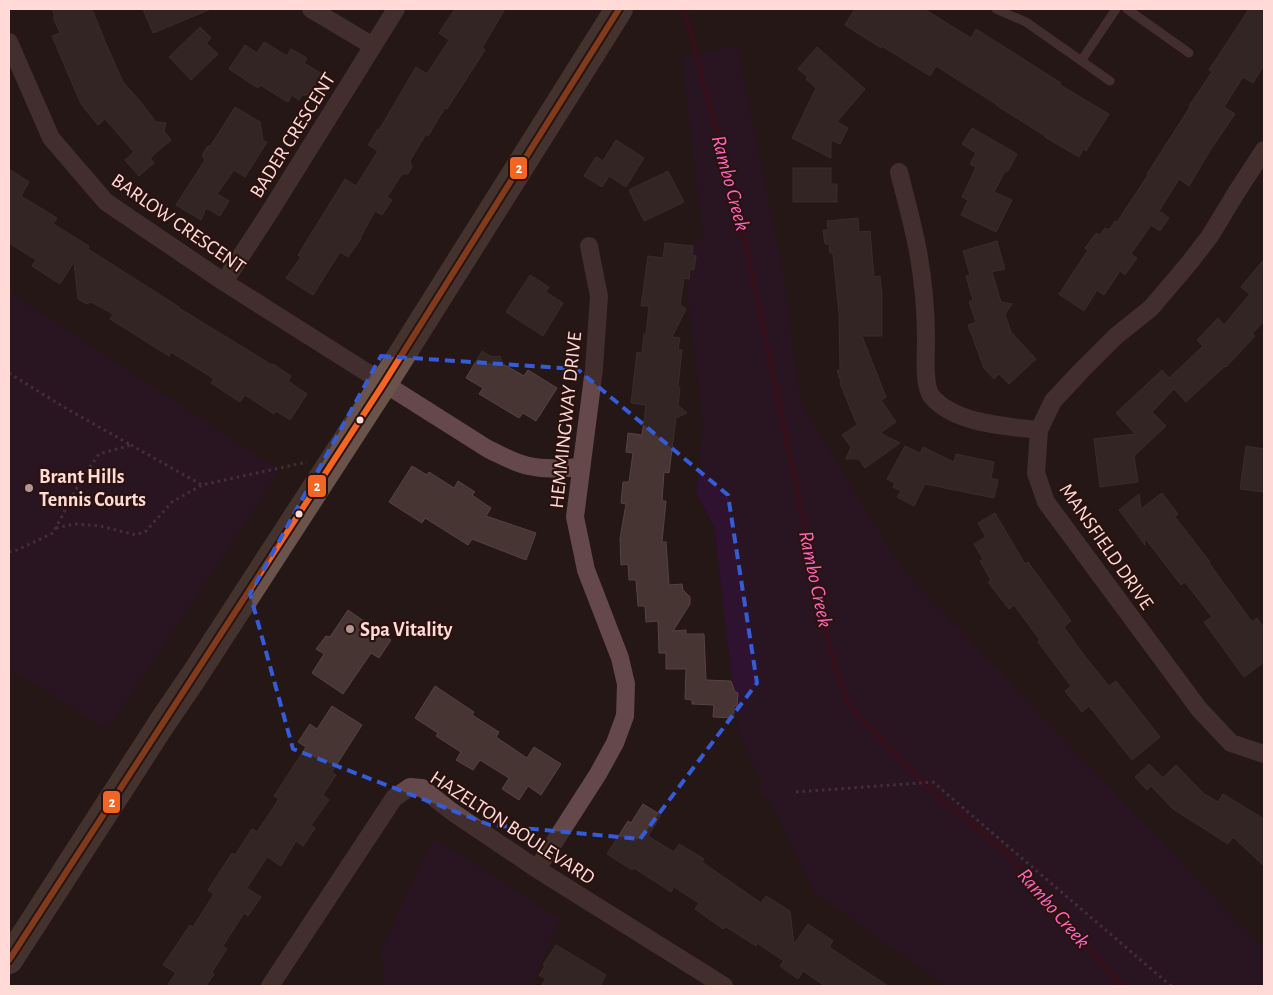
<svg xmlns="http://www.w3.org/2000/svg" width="1273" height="995" font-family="'Alegreya Sans',sans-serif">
	<rect width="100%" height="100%" fill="#241715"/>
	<!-- green -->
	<path fill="#2f1230" d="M737,46L783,275L801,404L903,570L1264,950V986H947L813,892L772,804L760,793L761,781L738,732L714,526L696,493L703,428L682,248L703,239L682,57Z
		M9,292L280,470L107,730L9,668Z
		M433,838L560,918L533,986H385L380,952Z"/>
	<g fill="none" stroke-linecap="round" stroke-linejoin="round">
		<!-- stream -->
		<path stroke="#470822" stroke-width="5.5" d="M684,9L746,244L831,654L848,705L932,791L1005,852L1122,986"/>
	</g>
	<!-- building -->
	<path fill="#463533" stroke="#574340" d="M52,9H92L106,44L123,82L140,101L156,122L166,123L164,131L171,140L150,158L154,163L139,176L125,160L134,152L105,119L98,125L81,104L52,36L60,33L53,17H55Z
		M143,9H211L153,33Z
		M455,9H505L482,48L485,50L447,109L445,108L428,136L426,134L410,161L412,167L408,174H402L387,197L392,200L382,215L375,211L360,238L361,239L348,257L340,252L313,295L286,278L301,257L298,255L345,179L356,186L378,151L368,145L378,129L379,130L416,67L427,74L449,40L439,33Z
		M855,9H924L971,38L976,29L1061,83L1060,85L1109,114L1086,151L1083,149L1079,157L1045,137V136L996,105V104L936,66L930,76L882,46L881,48L845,25Z
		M1249,9H1264V65L1253,83L1243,77L1224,107L1235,114L1211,149L1189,186L1179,179L1159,211L1169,218L1160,231L1151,225L1131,254L1137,258L1125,275L1120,271L1104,295L1097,290L1084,311L1059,294L1088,250L1085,248L1096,233L1100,235L1105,228L1109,230L1115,221L1117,222L1148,175L1147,174L1190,107L1189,106L1212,72L1209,70Z
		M200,27L211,38L206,43L218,54L191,80L169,57Z
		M264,42L287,56L291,49L307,58L304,63L322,74L309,95H302L299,100L292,95L288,102L260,85L258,88L229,69L245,45L257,53Z
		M817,47L865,89L837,122L848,128L840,144L831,140V158L792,138L816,88L806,79L808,77L798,69Z
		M235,107L260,122L263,140L267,142L245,177L234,170L217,194L229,201L220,216L206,208L201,220L176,205L205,160L202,155L207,147L211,145Z
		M972,128L1017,154L1008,171H1005L994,192L1012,200L996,232L961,215L968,200L962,197L976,167L970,164L976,153L962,144Z
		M616,140L644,158L626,187L609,176L602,187L584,176L596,157L603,161Z
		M793,168H831V184H837V202H793Z
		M9,169L29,182L21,196L57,218L53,224L89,246L88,249L179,307V308L272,365L273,364L291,376L288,381L307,394L290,420L276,411L274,414L245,395L240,402L211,383L214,379L171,352L169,356L110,319L113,314L91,302L86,304L78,299L74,262L60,284L32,266L36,260L9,243Z
		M668,171L684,202L644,221L629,190Z
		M858,218L859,232L870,231L874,277L880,276L882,296V336H862L886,397L881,400L896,422L880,433L900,443L865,468L859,459H846L851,447L842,435L857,425L840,383L841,382L837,371L840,370L839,313L833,253H830L829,244H825L823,230H828L827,221Z
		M997,241L1005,269L992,272L1001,302L1012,304L1005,314L1011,332L1036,359L1009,384L999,374L994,379L984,368L968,325L976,322L969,302L973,300L966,276L970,275L963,251Z
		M665,243L693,246L692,255L696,256L694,270L690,269L689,279L684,278L680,305L686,309L672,337L680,338L678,349L682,350L678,387L680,388L678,405L687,413L676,418L669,473L664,472L662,501H666L662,542H666L669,585L682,584L683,590L690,597V604L673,631L686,630V634H704L706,680L731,681L735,692L738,693L737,706H734V718L713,717L714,705L692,704V700L685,699L686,669H666V653H659L658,621L646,622L645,606H638L636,580H629L628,564L621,565L620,539L626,504L621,503L623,482H629L633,453L626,452L628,433L642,435L646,405L631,403L637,352L642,353L644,334H646L649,306H641L648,256L663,258Z
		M1264,259V321L1252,334L1255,336L1226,367L1225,366L1186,402L1174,389L1152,412L1166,426L1134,456L1138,482L1100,487L1094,439L1135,434L1116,413L1162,370L1169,378L1203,346L1197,340L1218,318L1224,325L1250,294L1241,287Z
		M530,275L549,287L546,292L563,303L543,336L506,312Z
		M482,351L492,357L500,356L503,364L524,376L528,370L557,388L536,421L523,413L519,418L479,394L483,388L466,378Z
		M905,446L920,453L923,447L954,462L956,454L994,462L991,478L998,480L994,498L925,484L914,506L897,497L901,491L893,487L895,483L887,479Z
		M1246,446L1264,449V492L1240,489Z
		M412,466L427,475L429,472L454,488L458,481L475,492L472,495L491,508L486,516L536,533L526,560L472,539L468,545L425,518L422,523L389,502Z
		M1162,493L1178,514L1175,517L1210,562L1209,563L1252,622L1257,618L1264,628V662L1244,677L1204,622L1212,617L1185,582L1181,585L1145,538V545L1119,510L1139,494L1141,509Z
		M995,513L1025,564L1028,562L1071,621L1064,627L1083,654L1109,686L1116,681L1160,737L1132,760L1089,706L1082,712L1065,691L1071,686L1038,642L1040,640L1014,605L1009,609L988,582L991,580L980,561L983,559L974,544L986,537L978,523Z
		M348,610L391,640L379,658L371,653L343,694L312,673L324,654L316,649L326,636L330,637Z
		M435,686L474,712L472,715L499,732L496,737L527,758L534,747L561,764L541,795L528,786L519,800L502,789L509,778L480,760L473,770L456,760L461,752L436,736L438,733L415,718Z
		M332,706L362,725L332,772L336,775L323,795L329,800L311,825L315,828L303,846L296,841L281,866L267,857L247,888L261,897L248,916L244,913L223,946L227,949L212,972L214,974L206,986H167L176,973L163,965L190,925L193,927L214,894L208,890L232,853L235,855L252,829L257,832L279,799L274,796L306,747L298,742L310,724L317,729Z
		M1149,764L1163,778L1176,765L1204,794L1218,802L1223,794L1264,819V866L1233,837L1228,844L1173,809L1151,786L1147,790L1135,777Z
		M643,804L661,815L648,836L674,852L679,844L704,859L702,862L761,903L766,896L790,911L794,944L808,924L833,941L829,947L888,986H825L803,971L798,979L780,966L784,961L757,943L756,946L726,927L723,929L695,909L699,903L674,887L671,892L634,868L632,870L607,854L628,821L631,823Z
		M556,945L606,975L600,986H541L546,979L539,975L545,966L543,965Z"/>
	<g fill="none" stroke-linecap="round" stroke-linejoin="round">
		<!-- path -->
		<path stroke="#6c4a5c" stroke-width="3" stroke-dasharray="2.5 4" stroke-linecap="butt" d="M9,373L62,406L131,445L99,454L81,480L53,533L17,550L9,552
			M131,445L202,485L307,462
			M56,528L75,524L100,526L136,535L146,531L172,502L202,485
			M796,792L933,782L1171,986"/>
		<!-- service -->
		<path stroke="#65494a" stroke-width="9" d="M996,9L1026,22L1110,81
			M1127,9L1189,53
			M1081,61L1116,9"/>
		<!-- minor -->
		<path stroke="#65494a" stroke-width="18" d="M311,9L373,46
			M9,42L51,138L106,202L224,282L488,449C501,455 514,463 529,466C546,470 564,468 581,467
			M1264,150L1236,193L1210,236L1190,262L1151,308L1116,336L1081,371L1053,401L1039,430L1036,473L1046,502L1199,709L1231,743L1264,754
			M899,172C905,196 912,221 917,246C923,277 926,309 926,341C926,355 923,386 932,397C956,424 1005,426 1039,430
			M224,282L269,213L396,9
			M537,869L598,774L615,743L625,716L626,684L620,658L586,570L575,517L594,369L599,296L589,246
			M270,986L394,798L410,787L422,788L451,811L537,869L724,986"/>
		<!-- primary -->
		<path stroke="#69534b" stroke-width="28" d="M9,960L162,723L194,676L384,383L619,9"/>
		<!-- bus-1 casing -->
		<g stroke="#2a120f" stroke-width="10">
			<path id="bus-1" d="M9,960L384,383L619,9"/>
		</g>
		<!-- bus-1 -->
		<use href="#bus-1" stroke="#f26522" stroke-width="6"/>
	</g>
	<!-- marked area -->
	<path d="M0 0H1273V995H0ZM381,356L577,369L728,495L757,683L640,839L490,825L293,749L250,594Z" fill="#241715" fill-opacity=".55" fill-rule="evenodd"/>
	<path fill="none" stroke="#345cd8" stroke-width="4" stroke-dasharray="10 6" stroke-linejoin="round" d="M381,356L577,369L728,495L757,683L640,839L490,825L293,749L250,594Z"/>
	<!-- markers -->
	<g fill="#ffdad7" stroke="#2a120f" stroke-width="2">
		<circle cx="360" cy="420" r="4.5"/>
		<circle cx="299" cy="514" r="4.5"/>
	</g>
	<g fill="#b29693" stroke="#2a120f" stroke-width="2">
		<circle cx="29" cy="488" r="5"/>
		<circle cx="350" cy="629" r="5"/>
	</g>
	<g text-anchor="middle" stroke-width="4.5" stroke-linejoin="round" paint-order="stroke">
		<!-- street labels -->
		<g font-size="20" fill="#ffdad7" stroke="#2a120f">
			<text transform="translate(292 135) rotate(-58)" y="7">BADER CRESCENT</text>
			<text transform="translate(179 223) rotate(35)" y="7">BARLOW CRESCENT</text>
			<text transform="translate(565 420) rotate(-84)" y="7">HEMMINGWAY DRIVE</text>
			<text transform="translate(1107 546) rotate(55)" y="7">MANSFIELD DRIVE</text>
			<text transform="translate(513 827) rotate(33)" y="7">HAZELTON BOULEVARD</text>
		</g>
		<!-- poi labels -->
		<g font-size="20" font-weight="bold" fill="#ffdad7" stroke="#2a120f" text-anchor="start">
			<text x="39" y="483">Brant Hills<tspan x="39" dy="23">Tennis Courts</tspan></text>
			<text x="360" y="636">Spa Vitality</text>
		</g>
		<!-- water labels -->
		<g font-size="21" font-style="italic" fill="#ff65bf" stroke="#2a120f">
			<text transform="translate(731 183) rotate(75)" y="7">Rambo Creek</text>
			<text transform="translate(816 579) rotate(78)" y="7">Rambo Creek</text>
			<text transform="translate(1054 908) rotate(49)" y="7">Rambo Creek</text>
		</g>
	</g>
	<g stroke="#2a120f" stroke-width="2">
		<rect x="509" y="156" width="19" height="24" rx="5" fill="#f26522"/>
		<rect x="307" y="474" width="20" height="24" rx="5" fill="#f26522"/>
		<rect x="102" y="790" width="19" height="24" rx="5" fill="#f26522"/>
	</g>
	<g font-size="14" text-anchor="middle" font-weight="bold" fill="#fff">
		<text x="519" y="173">2</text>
		<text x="317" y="491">2</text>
		<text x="112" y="807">2</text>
	</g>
	<!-- border -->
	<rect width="1273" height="995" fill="none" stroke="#ffdad7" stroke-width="20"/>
</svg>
